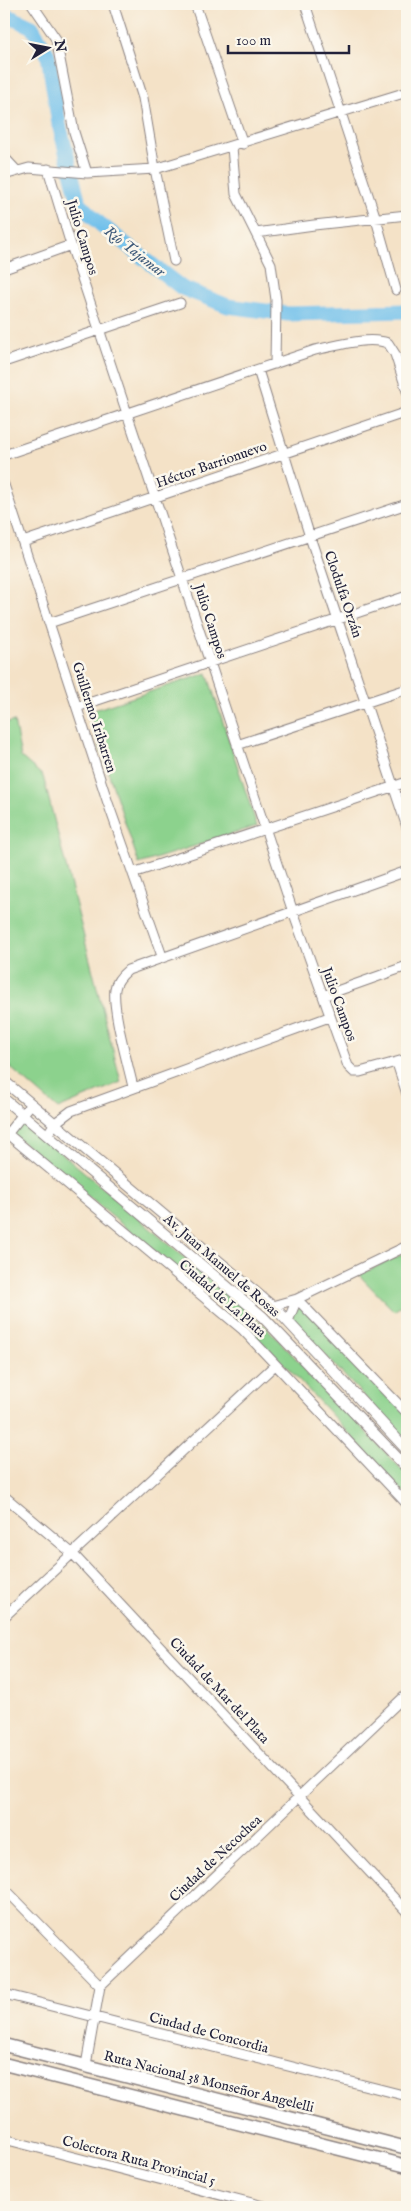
<svg xmlns="http://www.w3.org/2000/svg" width="411" height="2211" font-family="'IM FELL English',serif">
	<rect width="100%" height="100%" fill="#fbf7ec"/>
	<filter id="ink" filterUnits="userSpaceOnUse"><feTurbulence type="fractalNoise" baseFrequency=".02" numOctaves="2"/><feDisplacementMap in="SourceGraphic" scale="10" xChannelSelector="R" yChannelSelector="G"/><feConvolveMatrix kernelMatrix="1 2 1 2 8 2 1 2 1" color-interpolation-filters="sRGB"/></filter>
	<filter id="wash" filterUnits="userSpaceOnUse"><feTurbulence type="fractalNoise" baseFrequency=".0096" numOctaves="4" result="noise"/><feDisplacementMap in="SourceGraphic" scale="20" xChannelSelector="R" yChannelSelector="G"/><feGaussianBlur stdDeviation="1.12" result="paint"/><feColorMatrix in="noise" values="0 0 0 0 0 0 0 0 0 0 0 0 0 0 0 0 0 1.4 0 .05"/><feComposite in="paint" operator="in"/></filter>
	<g filter="url(#wash)">
		<rect width="100%" height="100%" fill="#f4e2c7"/>
		<!-- green -->
		<path fill="#8cd28d" stroke="#577a64" d="M207,673L257,826L139,864L88,712Z
			M14,721L21,757L43,776L121,1082L58,1109L4,1062V724Z
			M23,1120L267,1328L407,1475V1496L287,1367L244,1326L13,1134Z
			M407,1252V1302L394,1311L359,1275Z
			M303,1305L407,1411V1442L292,1320L293,1312Z"/>
		<g fill="none" stroke-linecap="round" stroke-linejoin="round">
			<!-- river -->
			<path stroke="#70c0eb" stroke-width="15" d="M4,14L32,27L48,55L59,124L79,203L100,224L182,288L228,306L288,314L407,311"/>
		</g>
	</g>
	<g filter="url(#ink)">
		<g fill="none" stroke-linecap="round" stroke-linejoin="round">
			<!-- minor casing -->
			<g stroke="#8b8281" stroke-width="11">
				<path id="minor" d="M32,4L56,39L74,132L87,173
					M113,4L143,98L155,169L174,261
					M195,4L243,144
					M305,4L376,219L396,290
					M232,147L236,194L271,264L276,300L275,364
					M4,157L17,171
					M48,169L71,245L293,912L348,1066L354,1072H360L407,1059
					M4,175L29,168L87,173L155,169L407,92
					M256,233L314,225L407,215
					M4,269L71,245
					M4,362L180,303
					M258,370L310,537L407,827
					M4,455L315,350C337,346 366,336 388,343L395,354L407,391
					M4,485L108,803L162,956
					M23,542L407,412
					M49,623L407,504
					M77,707L407,596
					M237,745L407,689
					M133,873L407,782
					M323,996L407,966
					M397,1063L407,1094
					M133,1087C128,1064 112,1010 115,989C116,981 122,975 128,970L407,871
					M4,1131L242,1329L407,1504
					M47,1135L55,1123L71,1111L329,1017
					M4,1138L31,1104
					M272,1306L297,1299L407,1413
					M288,1321L297,1299L407,1246
					M4,1496L73,1554L407,1912
					M4,1617L275,1365
					M4,1888L100,1986
					M4,1994L407,2096
					M86,2065L100,1986L407,1694
					M4,2139L267,2207"/>
			</g>
			<!-- major casing -->
			<g stroke="#8b8281" stroke-width="12">
				<path id="major" d="M4,1081L278,1311L407,1450
					M4,1099L262,1316L407,1468"/>
			</g>
			<!-- highway casing -->
			<g stroke="#8b8281" stroke-width="15">
				<path id="highway" d="M4,2045L407,2148
					M4,2064L407,2166"/>
			</g>
			<!-- minor -->
			<use href="#minor" stroke="#fff" stroke-width="9"/>
			<!-- major -->
			<use href="#major" stroke="#fff" stroke-width="10"/>
			<!-- highway -->
			<use href="#highway" stroke="#fff" stroke-width="12"/>
		</g>
	</g>
	<g text-anchor="middle" stroke-width="5" stroke-linejoin="round" paint-order="stroke">
		<!-- street labels -->
		<g font-size="14" fill="#22223b" stroke="#fbf7ec">
			<text transform="translate(83 237) rotate(73)" y="5">Julio Campos</text>
			<text transform="translate(211 464) rotate(-19)" y="5">Héctor Barrionuevo</text>
			<text transform="translate(344 594) rotate(71)" y="5">Clodulfa Orzán</text>
			<text transform="translate(211 621) rotate(72)" y="5">Julio Campos</text>
			<text transform="translate(95 717) rotate(72)" y="5">Guillermo Iribarren</text>
			<text transform="translate(340 1004) rotate(70)" y="5">Julio Campos</text>
			<text transform="translate(222 1265) rotate(41)" y="5">Av. Juan Manuel de Rosas</text>
			<text transform="translate(223 1298) rotate(41)" y="5">Ciudad de La Plata</text>
			<text transform="translate(220 1690) rotate(47)" y="5">Ciudad de Mar del Plata</text>
			<text transform="translate(215 1858) rotate(-43)" y="5">Ciudad de Necochea</text>
			<text transform="translate(209 2032) rotate(15)" y="5">Ciudad de Concordia</text>
			<text transform="translate(209 2081) rotate(14)" y="5">Ruta Nacional 38 Monseñor Angelelli</text>
			<text transform="translate(139 2160) rotate(15)" y="5">Colectora Ruta Provincial 5</text>
		</g>
		<!-- water labels -->
		<g font-size="15" font-style="italic" fill="#3d5979" stroke="#fbf7ec">
			<text transform="translate(135 251) rotate(38)" y="5">Río Tajamar</text>
		</g>
	</g>
	<!-- margin -->
	<rect width="411" height="2211" fill="none" stroke="#fbf7ec" stroke-width="20"/>
	<!-- north arrow -->
	<g transform="translate(48 48) rotate(80)" stroke="#fbf7ec" stroke-width="4" paint-order="stroke">
	<path d="M0-4L9 19L0 12L-9 19Z" fill="#22223b"/>
	<text y="-8" font-size="14" font-weight="bold" text-anchor="middle" fill="#22223b">N</text>
	</g>
	<!-- scale -->
	<path d="M228 45v8h121v-8" fill="none" stroke="#22223b" stroke-width="2.5"/>
	<text x="236" y="45" font-size="15" fill="#22223b" stroke="#fbf7ec" stroke-width="4" paint-order="stroke">100 m</text>
</svg>
